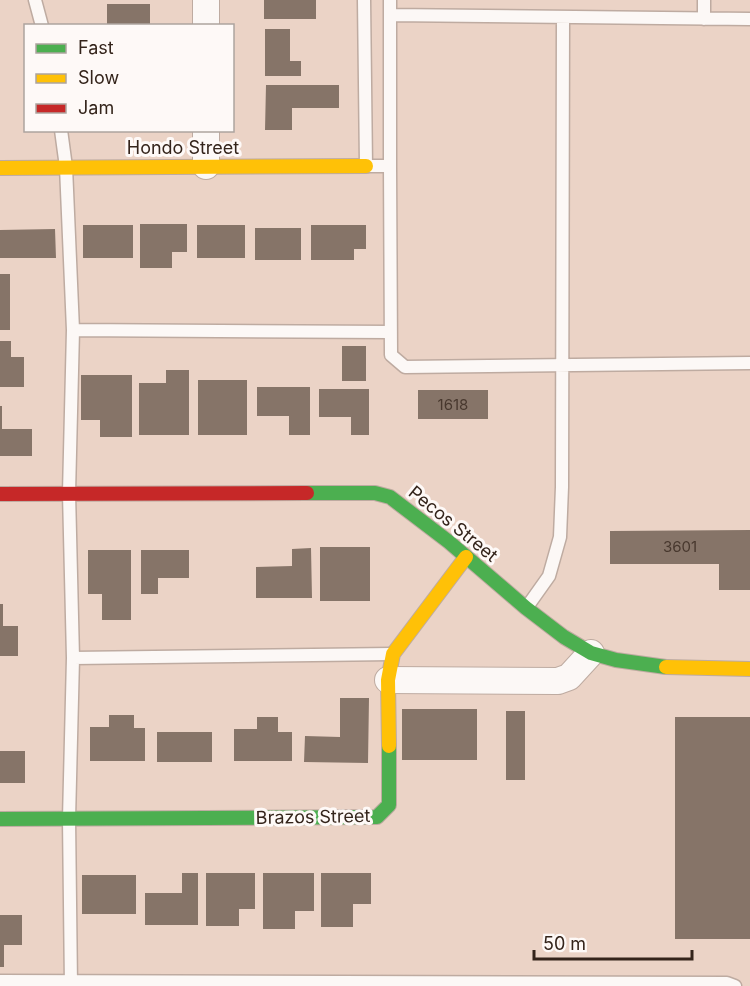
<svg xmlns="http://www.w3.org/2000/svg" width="750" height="986" font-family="Inter,sans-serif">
	<rect width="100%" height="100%" fill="#ebd3c6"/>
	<!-- building -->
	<path fill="#867468" d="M264,0H316V19H264Z
		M107,4H150V26H107Z
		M265,29H290V61H301V76H265Z
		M266,85H339V108H292V130H265Z
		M140,224H187V252H172V268H140Z
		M83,225H133V258H83Z
		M197,225H245V258H197Z
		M311,225H366V249H354V260H311Z
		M255,228H301V260H255Z
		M55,229L56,258H0V230Z
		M0,274H10V330H0Z
		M0,341H11V357H24V387H0Z
		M342,346H366V381H342Z
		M166,370H189V435H139V383H166Z
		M81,375H132V437H100V420H81Z
		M198,380H247V435H198Z
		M257,387H310V435H289V416H257Z
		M319,389H369V435H351V417H319Z
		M418,390H488V419H418Z
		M0,406H2V429H32V456H0Z
		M750,530V590H719V564H610V531Z
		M320,547H370V601H320Z
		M311,548L312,598H256V567L292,566V549Z
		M88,550H131V620H102V594H88Z
		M141,550H189V578H158V594H141Z
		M0,604H3V626H18V656H0Z
		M340,698H369L368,763L304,762L305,736L340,737Z
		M402,709H477V760H402Z
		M506,711H525V780H506Z
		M109,715H134V728H145V761H90V727H109Z
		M257,717H278V732H292V761H234V729H257Z
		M675,717H750V939H675Z
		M157,732H212V762H157Z
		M0,751H25V783H0Z
		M182,873H198V925H145V893H182Z
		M206,873H255V909H239V926H206Z
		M263,873H314V911H295V929H263Z
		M321,873H371V904H353V927H321Z
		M82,875H136V914H82Z
		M0,915H22V945H4V967H0Z"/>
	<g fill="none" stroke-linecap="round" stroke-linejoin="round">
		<!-- lane casing -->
		<g stroke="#beaba1" stroke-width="15">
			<path id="lane" d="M35,0L42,26
				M364,0L366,166H390V15L750,19
				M390,0V15
				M704,19V0
				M61,130L66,167L73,330L69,493L73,658L69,819L71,986
				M390,166L391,355L405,367L750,363
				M73,330L390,332
				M527,607L549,576L560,537L562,487L563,17
				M73,658L392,654
				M0,981L727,983L735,986"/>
		</g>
		<!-- street casing -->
		<g stroke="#beaba1" stroke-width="28">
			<path id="street" d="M206,0V26
				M206,130V166
				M388,680L558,681L569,677L591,653"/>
		</g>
		<!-- fast casing -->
		<g stroke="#beaba1" stroke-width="16">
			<path id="fast" d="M307,493H375L390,497L449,542L526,608L564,637L591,653L616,660L666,667
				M0,819L377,817L389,805V746"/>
		</g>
		<!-- slow casing -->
		<g stroke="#beaba1" stroke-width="16">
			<path id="slow" d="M0,168L366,166
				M666,667L750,669
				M389,746L388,680L393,654L466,557"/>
		</g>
		<!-- jam casing -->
		<g stroke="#beaba1" stroke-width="16">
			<path id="jam" d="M0,494L307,493"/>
		</g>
		<!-- lane -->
		<use href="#lane" stroke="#fcf8f6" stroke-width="12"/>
		<!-- street -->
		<use href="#street" stroke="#fcf8f6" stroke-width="26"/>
		<!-- fast -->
		<use href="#fast" stroke="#4caf50" stroke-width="14"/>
		<!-- slow -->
		<use href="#slow" stroke="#ffc107" stroke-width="14"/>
		<!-- jam -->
		<use href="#jam" stroke="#c62828" stroke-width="14"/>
	</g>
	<g text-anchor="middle" stroke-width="6" stroke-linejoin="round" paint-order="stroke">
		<!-- number labels -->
		<g font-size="15" fill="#48382e">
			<text x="453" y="410">1618</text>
			<text x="680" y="552">3601</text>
		</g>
		<!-- street labels -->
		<g font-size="18" fill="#34241b" stroke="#fef9f7">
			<text x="183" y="154">Hondo Street</text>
			<text transform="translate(453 524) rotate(39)" y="6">Pecos Street</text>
			<text transform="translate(313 817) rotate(-1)" y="6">Brazos Street</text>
		</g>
	</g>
	<!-- legend -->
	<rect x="24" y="24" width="210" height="108" fill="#fef9f7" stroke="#ada49f" stroke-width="1.5"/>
	<rect x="36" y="44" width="30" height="9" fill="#4caf50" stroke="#ada49f" stroke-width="1.5"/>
	<text x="78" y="54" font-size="18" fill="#34241b">Fast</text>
	<rect x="36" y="74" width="30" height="9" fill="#ffc107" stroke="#ada49f" stroke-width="1.5"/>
	<text x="78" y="84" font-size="18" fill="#34241b">Slow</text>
	<rect x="36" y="104" width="30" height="9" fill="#c62828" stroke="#ada49f" stroke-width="1.5"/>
	<text x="78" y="114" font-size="18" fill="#34241b">Jam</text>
	<!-- scale -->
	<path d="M534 950v9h158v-9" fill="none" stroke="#34241b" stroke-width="3"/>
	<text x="543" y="950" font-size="18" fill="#34241b" stroke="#fef9f7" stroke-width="4.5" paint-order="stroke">50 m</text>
</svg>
